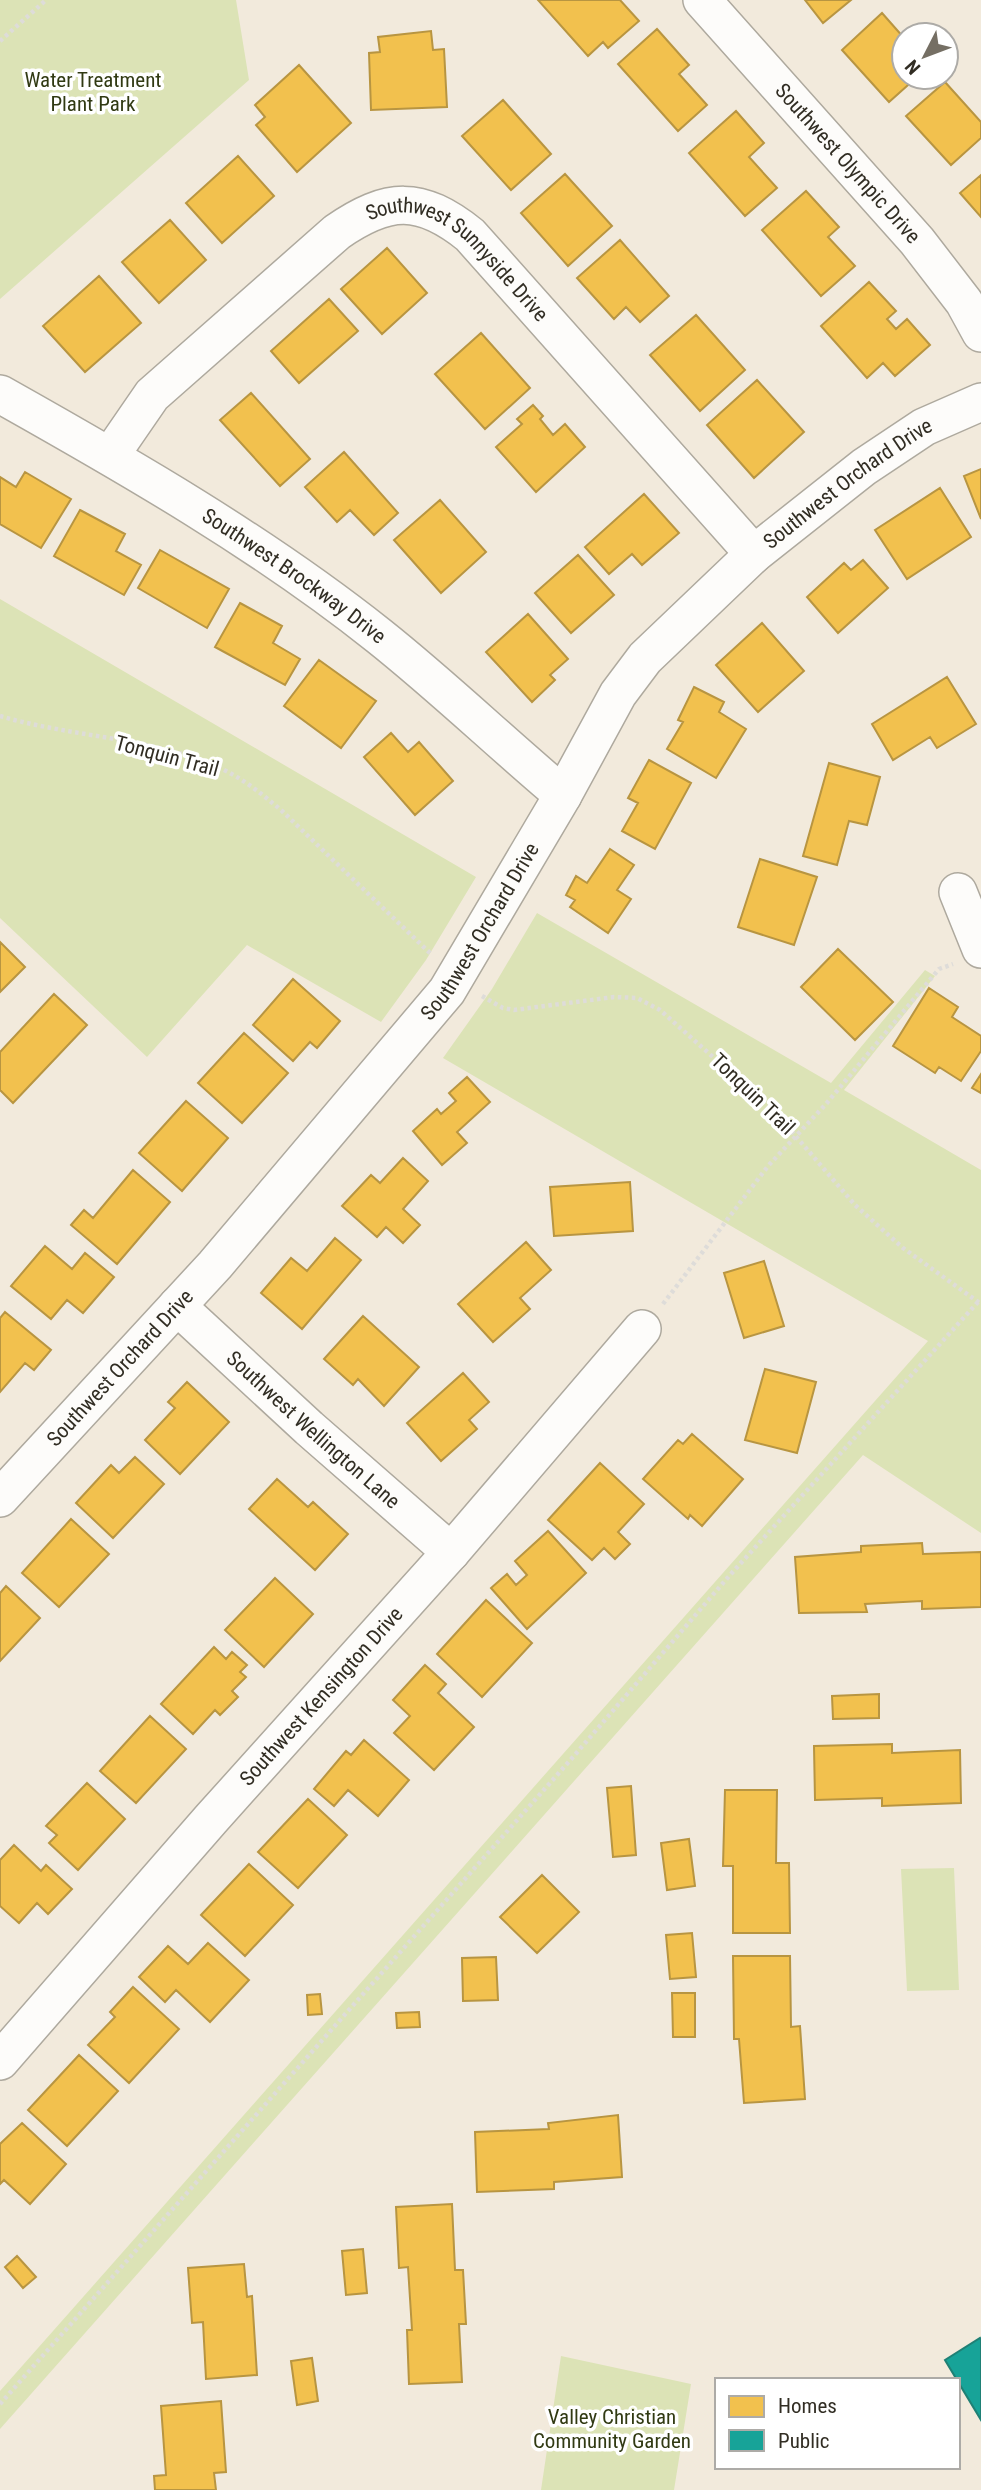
<svg xmlns="http://www.w3.org/2000/svg" width="981" height="2490" font-family="'Roboto Condensed',sans-serif">
	<rect width="100%" height="100%" fill="#f2eadc"/>
	<!-- green -->
	<path fill="#dce3b6" d="M0,0H236L249,80L0,299Z
		M0,599L476,877L426,960L381,1022L247,945L147,1057L0,918Z
		M537,913L831,1083L925,970L935,976L844,1090L981,1170V1533L863,1455L0,2429V2391L928,1341L443,1058L492,989Z
		M954,1868L959,1990L907,1991L901,1869Z
		M561,2356L691,2384L674,2490H541Z"/>
	<!-- homes -->
	<path fill="#f2c14e" stroke="#b89541" stroke-width="2" d="M538,0H620L639,21L608,48L603,42L588,56Z
		M805,0H851L823,23Z
		M882,13L904,38V77H917L889,102L842,50Z
		M657,29L689,65L679,74L707,105L678,131L618,64Z
		M431,31L433,50L444,49L447,107L371,110L369,53L380,52L378,37Z
		M299,65L351,123L297,172L256,125L265,117L255,105Z
		M945,82L981,122V138L951,165L906,116Z
		M503,100L551,154L511,190L462,136Z
		M736,111L764,143L749,157L777,188L745,216L689,153Z
		M238,156L274,196L222,243L186,203Z
		M565,174L612,226L568,266L521,213Z
		M981,175V217L960,193Z
		M806,191L839,227L828,237L855,266L821,296L762,230Z
		M170,220L206,260L159,303L122,262Z
		M620,240L669,296L640,322L626,307L614,319L577,278Z
		M387,248L427,293L382,334L341,289Z
		M99,276L141,323L85,372L43,326Z
		M869,282L896,311L887,319L896,329L907,319L930,345L895,376L883,363L867,378L821,326Z
		M329,299L358,331L299,383L271,351Z
		M696,315L745,370L700,411L650,355Z
		M481,333L530,388L485,429L435,374Z
		M757,380L804,432L754,478L707,425Z
		M251,393L310,459L280,486L220,420Z
		M533,405L543,416L540,419L553,435L565,424L585,447L536,492L496,447L522,424L517,419Z
		M344,452L398,513L374,535L350,510L337,522L305,487Z
		M981,469V519L964,476Z
		M25,472L71,499L41,548L0,524V477L16,487Z
		M940,488L971,537L907,579L875,530Z
		M644,494L679,533L642,565L632,554L609,574L585,547Z
		M440,500L486,552L441,593L394,540Z
		M80,510L125,534L116,551L141,565L124,595L54,556Z
		M160,550L229,589L207,628L138,588Z
		M578,555L614,595L571,633L535,593Z
		M863,560L888,588L838,633L807,597L844,563L851,570Z
		M240,603L282,626L273,643L300,659L285,685L215,647Z
		M528,614L568,659L550,675L555,680L532,702L486,652Z
		M762,623L804,671L758,712L716,665Z
		M319,660L376,701L341,748L284,706Z
		M947,677L976,724L937,748L930,737L893,760L872,724Z
		M694,687L724,702L719,712L746,729L716,778L667,749L683,722L678,720Z
		M391,733L408,752L419,742L453,781L415,815L364,757Z
		M649,760L691,783L655,849L622,831L638,803L628,798Z
		M829,763L880,777L867,825L849,821L837,865L803,856Z
		M610,849L634,865L617,890L631,899L608,933L570,907L575,900L566,895L576,876L587,883Z
		M760,859L817,877L794,945L738,927Z
		M0,942L25,967L0,992Z
		M838,949L893,1002L855,1040L801,987Z
		M293,979L340,1021L317,1048L310,1042L293,1061L253,1025Z
		M929,988L958,1007L952,1017L981,1036V1051L961,1081L939,1067L935,1073L893,1046Z
		M54,994L87,1025L13,1103L0,1090V1052Z
		M244,1033L288,1073L242,1123L198,1083Z
		M981,1074V1093L972,1088Z
		M467,1077L490,1102L457,1132L467,1143L442,1165L413,1131L437,1109L441,1114L456,1101L449,1093Z
		M186,1101L228,1138L182,1191L139,1153Z
		M403,1158L428,1181L403,1209L420,1225L403,1243L386,1227L377,1237L342,1206L371,1175L380,1183Z
		M133,1170L170,1202L117,1264L71,1225L84,1210L93,1218Z
		M630,1182L633,1231L554,1236L550,1187Z
		M335,1238L361,1260L302,1329L261,1293L291,1258L307,1271Z
		M526,1242L551,1270L520,1298L530,1309L493,1342L458,1304Z
		M45,1246L72,1269L85,1253L114,1277L83,1313L67,1300L51,1319L11,1286Z
		M764,1261L784,1326L744,1338L724,1273Z
		M5,1312L51,1350L34,1370L25,1363L0,1392V1318Z
		M363,1316L419,1367L384,1406L358,1379L353,1385L324,1359Z
		M765,1369L816,1382L797,1453L745,1440Z
		M463,1373L489,1402L469,1420L477,1429L441,1461L407,1423Z
		M187,1382L229,1422L180,1474L145,1440L175,1408L168,1402Z
		M692,1434L743,1479L702,1526L690,1515L688,1519L643,1479L678,1440L683,1444Z
		M135,1457L164,1484L113,1538L76,1503L111,1465L119,1473Z
		M600,1463L644,1504L618,1532L630,1544L615,1559L604,1548L592,1560L548,1520Z
		M277,1479L308,1507L313,1502L348,1534L315,1570L249,1509Z
		M71,1519L109,1554L59,1607L22,1573Z
		M548,1531L586,1573L527,1629L491,1588L507,1574L516,1585L527,1575L515,1561Z
		M922,1543L923,1554L981,1552V1607L922,1609V1601L865,1604L867,1612L799,1613L795,1557L861,1552V1546Z
		M275,1578L313,1614L264,1667L225,1630Z
		M6,1586L40,1618L0,1661V1593Z
		M486,1600L532,1643L482,1697L437,1654Z
		M214,1647L226,1659L232,1652L247,1665L240,1672L246,1677L232,1691L238,1697L220,1715L215,1710L193,1734L161,1704Z
		M425,1665L446,1684L438,1693L474,1727L434,1770L394,1733L410,1716L393,1700Z
		M879,1694V1718L833,1719L832,1696Z
		M150,1716L186,1749L136,1803L100,1771Z
		M364,1740L409,1780L378,1816L348,1790L334,1806L314,1789L346,1751L351,1755Z
		M892,1744V1753L960,1750L961,1803L882,1806V1798L815,1800L814,1746Z
		M87,1783L125,1819L78,1870L49,1843L57,1835L46,1826Z
		M631,1786L636,1855L613,1857L607,1788Z
		M725,1790H777L776,1863H789L790,1933H733V1866H723Z
		M308,1799L347,1835L298,1888L258,1852Z
		M689,1839L695,1886L667,1890L661,1843Z
		M14,1845L41,1871L46,1865L72,1889L48,1914L37,1903L19,1923L0,1906V1860Z
		M249,1864L293,1905L245,1956L201,1915Z
		M542,1875L579,1912L537,1953L500,1917Z
		M692,1933L696,1977L670,1979L666,1935Z
		M208,1943L249,1980L210,2022L176,1990L165,2002L139,1977L168,1946L188,1964Z
		M733,1956H790L791,2027L800,2026L805,2099L744,2103L739,2039H734Z
		M496,1957L498,2000L463,2001L462,1958Z
		M133,1987L179,2029L129,2083L88,2045L115,2017L110,2012Z
		M672,1993H695V2037H673Z
		M320,1994L322,2014L308,2015L307,1995Z
		M419,2012L420,2027L397,2028L396,2013Z
		M79,2055L118,2091L67,2146L28,2110Z
		M618,2115L622,2177L554,2182V2189L477,2192L475,2132L549,2129L548,2123Z
		M22,2123L66,2164L30,2204L4,2180L0,2184V2144Z
		M452,2204L455,2270H463L466,2324H459L462,2382L409,2384L407,2330H412L408,2267L399,2268L396,2207Z
		M363,2249L367,2293L346,2295L342,2251Z
		M17,2256L36,2277L23,2288L5,2267Z
		M244,2264L247,2297L252,2296L257,2375L206,2379L203,2322L192,2323L188,2268Z
		M312,2358L318,2401L297,2405L291,2361Z
		M221,2401L226,2472L214,2473L216,2490H155L154,2476L166,2475L161,2406Z"/>
	<!-- public -->
	<path fill="#17a398" stroke="#1f8075" stroke-width="2" d="M980,2338L981,2340V2420L945,2360Z"/>
	<g fill="none" stroke-linecap="round" stroke-linejoin="round">
		<!-- street casing -->
		<g stroke="#aea99e" stroke-width="40">
			<g id="street">
				<path id="s1" d="M702,0L917,241L964,302L981,333"/>
				<path id="s2" d="M0,394C130,467 262,543 379,636C442,686 501,743 563,795"/>
				<path id="s3" d="M110,456L152,395L337,232C388,197 420,195 470,235L754,554"/>
				<path d="M958,892L981,949"/>
				<path id="s4" d="M177,1306L309,1428L451,1552"/>
				<path id="s5" d="M0,1498L215,1265L447,991L563,795L618,694L645,658L754,554L864,467L924,427L981,402"/>
				<path id="s6" d="M0,2061L211,1819L451,1552L642,1329"/>
			</g>
		</g>
		<!-- path -->
		<path stroke="#dedcd9" stroke-width="4.5" stroke-dasharray="3.5 3.5" stroke-linecap="butt" d="M0,41L46,0
			M0,716C70,737 159,738 224,770C245,780 263,795 281,810L432,955
			M482,996L503,1008L514,1010L614,997L637,998L660,1010L774,1111L855,1205L903,1248L981,1304
			M663,1304L768,1166L826,1104L939,969L953,964
			M0,2404L573,1757L730,1575L978,1302"/>
		<!-- street -->
		<use href="#street" stroke="#fdfcfa" stroke-width="37"/>
	</g>
	<g text-anchor="middle" stroke-width="7" stroke-linejoin="round" paint-order="stroke">
		<!-- park labels -->
		<g font-size="21" fill="#313a13" stroke="#fff">
			<text x="93" y="87">Water Treatment<tspan x="93" dy="24">Plant Park</tspan></text>
			<text x="612" y="2424">Valley Christian<tspan x="612" dy="24">Community Garden</tspan></text>
		</g>
		<!-- street labels -->
		<g font-size="21" fill="#312d23" stroke="#fff">
			<text dy="7" stroke="none"><textPath href="#s1" startOffset="219">Southwest Olympic Drive</textPath></text>
			<text dy="7" stroke="none"><textPath href="#s3" startOffset="467">Southwest Sunnyside Drive</textPath></text>
			<text dy="7" stroke="none"><textPath href="#s5" startOffset="1332">Southwest Orchard Drive</textPath></text>
			<text dy="7" stroke="none"><textPath href="#s2" startOffset="346">Southwest Brockway Drive</textPath></text>
			<text transform="translate(167 756) rotate(15)" y="7">Tonquin Trail</text>
			<text dy="7" stroke="none"><textPath href="#s5" startOffset="744">Southwest Orchard Drive</textPath></text>
			<text transform="translate(753 1094) rotate(44)" y="7">Tonquin Trail</text>
			<text dy="7" stroke="none"><textPath href="#s5" startOffset="177">Southwest Orchard Drive</textPath></text>
			<text dy="7" stroke="none"><textPath href="#s4" startOffset="184">Southwest Wellington Lane</textPath></text>
			<text dy="7" stroke="none"><textPath href="#s6" startOffset="486">Southwest Kensington Drive</textPath></text>
		</g>
	</g>
	<!-- legend -->
	<rect x="715" y="2378" width="245" height="91" fill="#ffffff" stroke="#adaba7" stroke-width="2"/>
	<rect x="729" y="2396" width="35" height="21" fill="#f2c14e" stroke="#adaba7" stroke-width="2"/>
	<text x="778" y="2413" font-size="21" fill="#312d23">Homes</text>
	<rect x="729" y="2430" width="35" height="21" fill="#17a398" stroke="#adaba7" stroke-width="2"/>
	<text x="778" y="2448" font-size="21" fill="#312d23">Public</text>
	<!-- north arrow -->
	<g transform="translate(925 56) rotate(228)"><circle r="33" fill="#ffffff" stroke="#adaba7" stroke-width="2"/>
	<path d="M0-5L12 26L0 18L-12 26Z" fill="#756f64"/>
	<text y="-10" font-size="19" font-weight="bold" text-anchor="middle" fill="#312d23">N</text>
	</g>
</svg>
